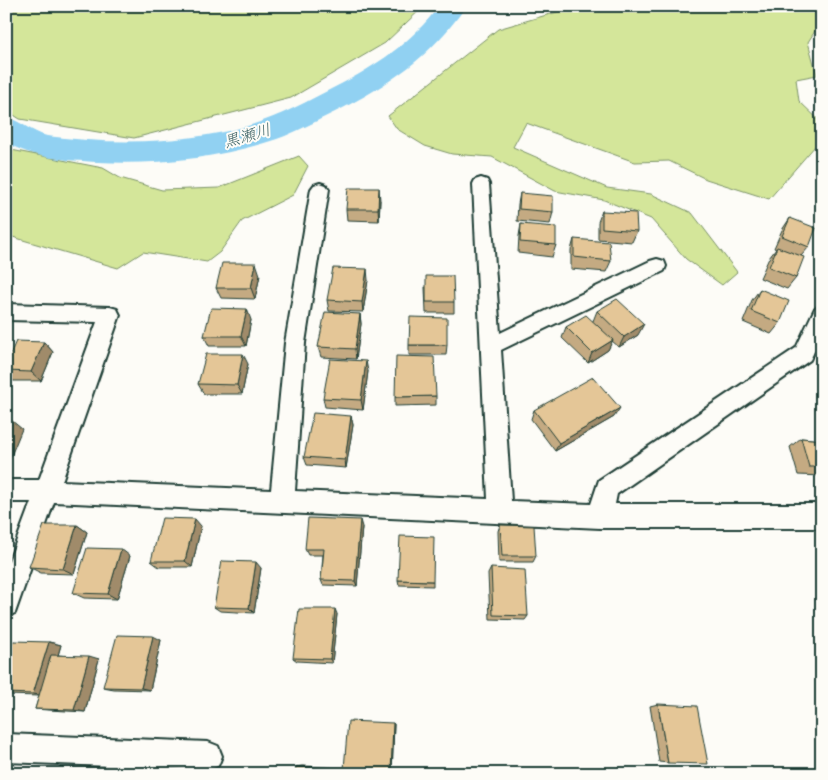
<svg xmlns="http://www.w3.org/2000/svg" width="828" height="780" font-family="Itim,'Klee One',sans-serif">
	<rect width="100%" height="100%" fill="#fdfcf7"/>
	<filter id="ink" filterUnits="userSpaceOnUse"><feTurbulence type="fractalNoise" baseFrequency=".02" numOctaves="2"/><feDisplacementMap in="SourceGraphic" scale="10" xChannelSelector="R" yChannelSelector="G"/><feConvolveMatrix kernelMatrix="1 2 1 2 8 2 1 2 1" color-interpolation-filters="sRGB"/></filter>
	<g filter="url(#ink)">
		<!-- green -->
		<path fill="#d4e69a" stroke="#7a9267" d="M6,6H424L385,43L291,98L134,138L20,119L6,110Z
			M578,6H811L822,12V20L808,42L817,75L796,79L799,101L822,123V138L769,199L706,179L669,161L635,162L526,123L513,147L607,188L651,194L692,213L737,272L722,285L686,259L651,219L604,200L555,191L492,157L452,154L425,146L397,129L388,116L498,29Z
			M6,149L103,168L120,178L162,190L219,188L299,156L308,166L293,195L242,221L220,252L207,262L143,252L118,268L6,235Z"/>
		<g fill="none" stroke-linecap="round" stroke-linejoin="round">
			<!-- river -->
			<path fill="#91d1f2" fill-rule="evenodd" d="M439,6H466C432,56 389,85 335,112C316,121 297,132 277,139C219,158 158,165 98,162C66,160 33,159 6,142V117C21,121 33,133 47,136C114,145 187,144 251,125C278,117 310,100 335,87C375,67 412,42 439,6Z"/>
			<!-- street casing -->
			<g stroke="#1f3d34" stroke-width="4">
				<path id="street" d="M481,178L487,180L489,184L500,333L650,261L657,259L664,261L666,266L664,271L501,350L511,501L591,504L599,480L796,348L815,308L822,305V335L810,360L617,494L615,504H822V528H600L54,502L15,613L6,617V569L31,502H6V480H39L97,322L6,320V304L110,307L117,309L120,315L62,481L271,490L285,343L311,189L314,185L320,183L326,185L329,189L305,343L295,491L488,499L473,184L475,180Z
					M6,734L208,742L218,746L222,756L218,766L208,770L6,762Z"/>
			</g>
			<!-- street -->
			<use href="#street" fill="#fdfcf7" fill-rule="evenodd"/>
		</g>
		<!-- wall -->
		<path fill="#c4aa82" stroke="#1f3d34" d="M520,193L553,212L550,224L517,221L518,204Z
			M380,200L379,221L347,220L346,209Z
			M602,211L637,231L632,242L598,239V222Z
			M790,218L809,247L801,256L796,278L787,289L760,278L769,258L776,249L774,248L782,230Z
			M521,224L556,245L552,257L518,253L519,236Z
			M574,239L611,261L606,272L571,269V250Z
			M260,275L255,299L221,298L216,288Z
			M368,280L363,312L329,311L327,300Z
			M425,287L454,302V313H426Z
			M760,289L780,323L771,334L743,322L752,300Z
			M597,311L638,335L619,347L612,341L608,350L588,363L562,338L566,327L593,321Z
			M360,314L361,324L356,359L321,357L318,347Z
			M251,320L246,346H209L204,336Z
			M44,342L53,352L41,381H13L6,374V364Z
			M409,345H447L446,355H409Z
			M248,364L242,394H204L198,384Z
			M368,371L363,410L325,407L323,398Z
			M436,396V405L395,406V397Z
			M534,410L614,417L555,451L531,419Z
			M351,416L353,425L346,468L307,465L304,457Z
			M801,438L822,440V476L798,475L790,447Z
			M77,525L87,532L74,574L41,573L29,567Z
			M500,525L536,556L533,562H499L498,531Z
			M201,526L192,567H159L151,561Z
			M362,527L357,586L323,585L321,580L323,555H308L305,549Z
			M130,556L117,599L84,598L73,593Z
			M261,568L254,613L220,611L214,607Z
			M491,568L528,616L525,620L490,619L488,574Z
			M398,580L433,581V586L399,585Z
			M337,614L332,663L297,661L293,658Z
			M161,640L150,690L114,689L103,687Z
			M49,642L61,645L58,655L99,659L85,712L48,710L35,709L39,696L6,695V660Z
			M658,704L668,763L659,762L650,706Z
			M393,723L394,724L392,774L296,767L302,766L344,768Z"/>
		<!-- shaded-wall -->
		<path fill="#a08b6a" stroke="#1f3d34" d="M379,188L380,200L379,221L378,209Z
			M256,263L260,275L255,299L251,288Z
			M367,269L368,280L363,312L362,302Z
			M247,309L251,320L246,346L241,336Z
			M360,314L361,324L356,359L355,349Z
			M644,324L638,335L619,347L624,337Z
			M613,340L608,350L588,363L592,353Z
			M44,342L53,352L41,381L31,372Z
			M243,354L248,364L242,394L237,385Z
			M366,361L368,371L363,410L361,400Z
			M620,408L614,417L555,451L559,443Z
			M351,416L353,425L346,468L345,460Z
			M11,420L22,429L8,463L6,462V430Z
			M195,519L201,526L192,567L185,561Z
			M360,520L362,527L357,586L355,581Z
			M77,525L87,532L74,574L63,569Z
			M121,549L130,556L117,599L108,594Z
			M256,562L261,568L254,613L249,608Z
			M335,609L337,614L332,663L330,659Z
			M153,636L161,640L150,690L141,688Z
			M49,642L61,645L46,696L33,694Z
			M89,656L99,659L85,712L74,710Z
			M393,723L394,724L392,774H391Z"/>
		<!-- building -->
		<path fill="#e4c697" stroke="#1f3d34" d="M348,188H379L378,209H346Z
			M520,193L553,196V212L519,209Z
			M602,211L636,213L637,231L602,228Z
			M790,218L816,228L809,247L782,236Z
			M521,224L556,227V245L520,242Z
			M574,239L609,242L611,261L574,257Z
			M777,247L804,257L796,278L769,267Z
			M222,263H256L251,288H216Z
			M333,268L367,269L362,302L327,300Z
			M426,276H453L454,302H426Z
			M760,289L789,301L780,323L751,311Z
			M617,299L644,324L624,337L597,311Z
			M211,308L247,309L241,336H204Z
			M325,312L360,314L355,349L318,347Z
			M586,315L613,340L592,353L566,327Z
			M410,317L447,318V345H409Z
			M16,341L44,342L31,372L6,371V364Z
			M206,354H243L237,385L198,384Z
			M396,356L434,357L436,396L395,397Z
			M330,359L366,361L361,400L323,398Z
			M593,377L620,408L559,443L534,410Z
			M313,413L351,416L345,460L304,457Z
			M6,420H11L6,430Z
			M801,438L822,440V467H809Z
			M162,518L195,519L185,561H151Z
			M308,518L360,520L355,581L321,580L324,549H305Z
			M44,525H77L63,569L29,567Z
			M500,525L534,526L536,556H502Z
			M400,536L434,537L433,581L398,580Z
			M87,548L121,549L108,594L73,593Z
			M222,561L256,562L249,608L214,607Z
			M491,568L525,570L528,616L493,615Z
			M299,609H335L330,659L293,658Z
			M117,635L153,636L141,688L103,687Z
			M13,641L49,642L33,694L6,693V660Z
			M51,655L89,656L74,710L35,709Z
			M658,704L697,706L708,764L668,763Z
			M348,721L393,723L391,774H295L296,767L344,769Z"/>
	</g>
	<g text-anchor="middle" stroke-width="4" stroke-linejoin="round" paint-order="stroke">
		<!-- far-water labels -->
		<g font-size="16" font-style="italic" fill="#3c6264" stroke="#fdfcf7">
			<text transform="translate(247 135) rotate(-16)" y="6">黒瀬川</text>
		</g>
	</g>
	<!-- margin -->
	<rect width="828" height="780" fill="none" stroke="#fdfcf7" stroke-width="25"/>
	<rect x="12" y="12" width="803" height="755" fill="none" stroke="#1f3d34" stroke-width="2" filter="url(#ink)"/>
</svg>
